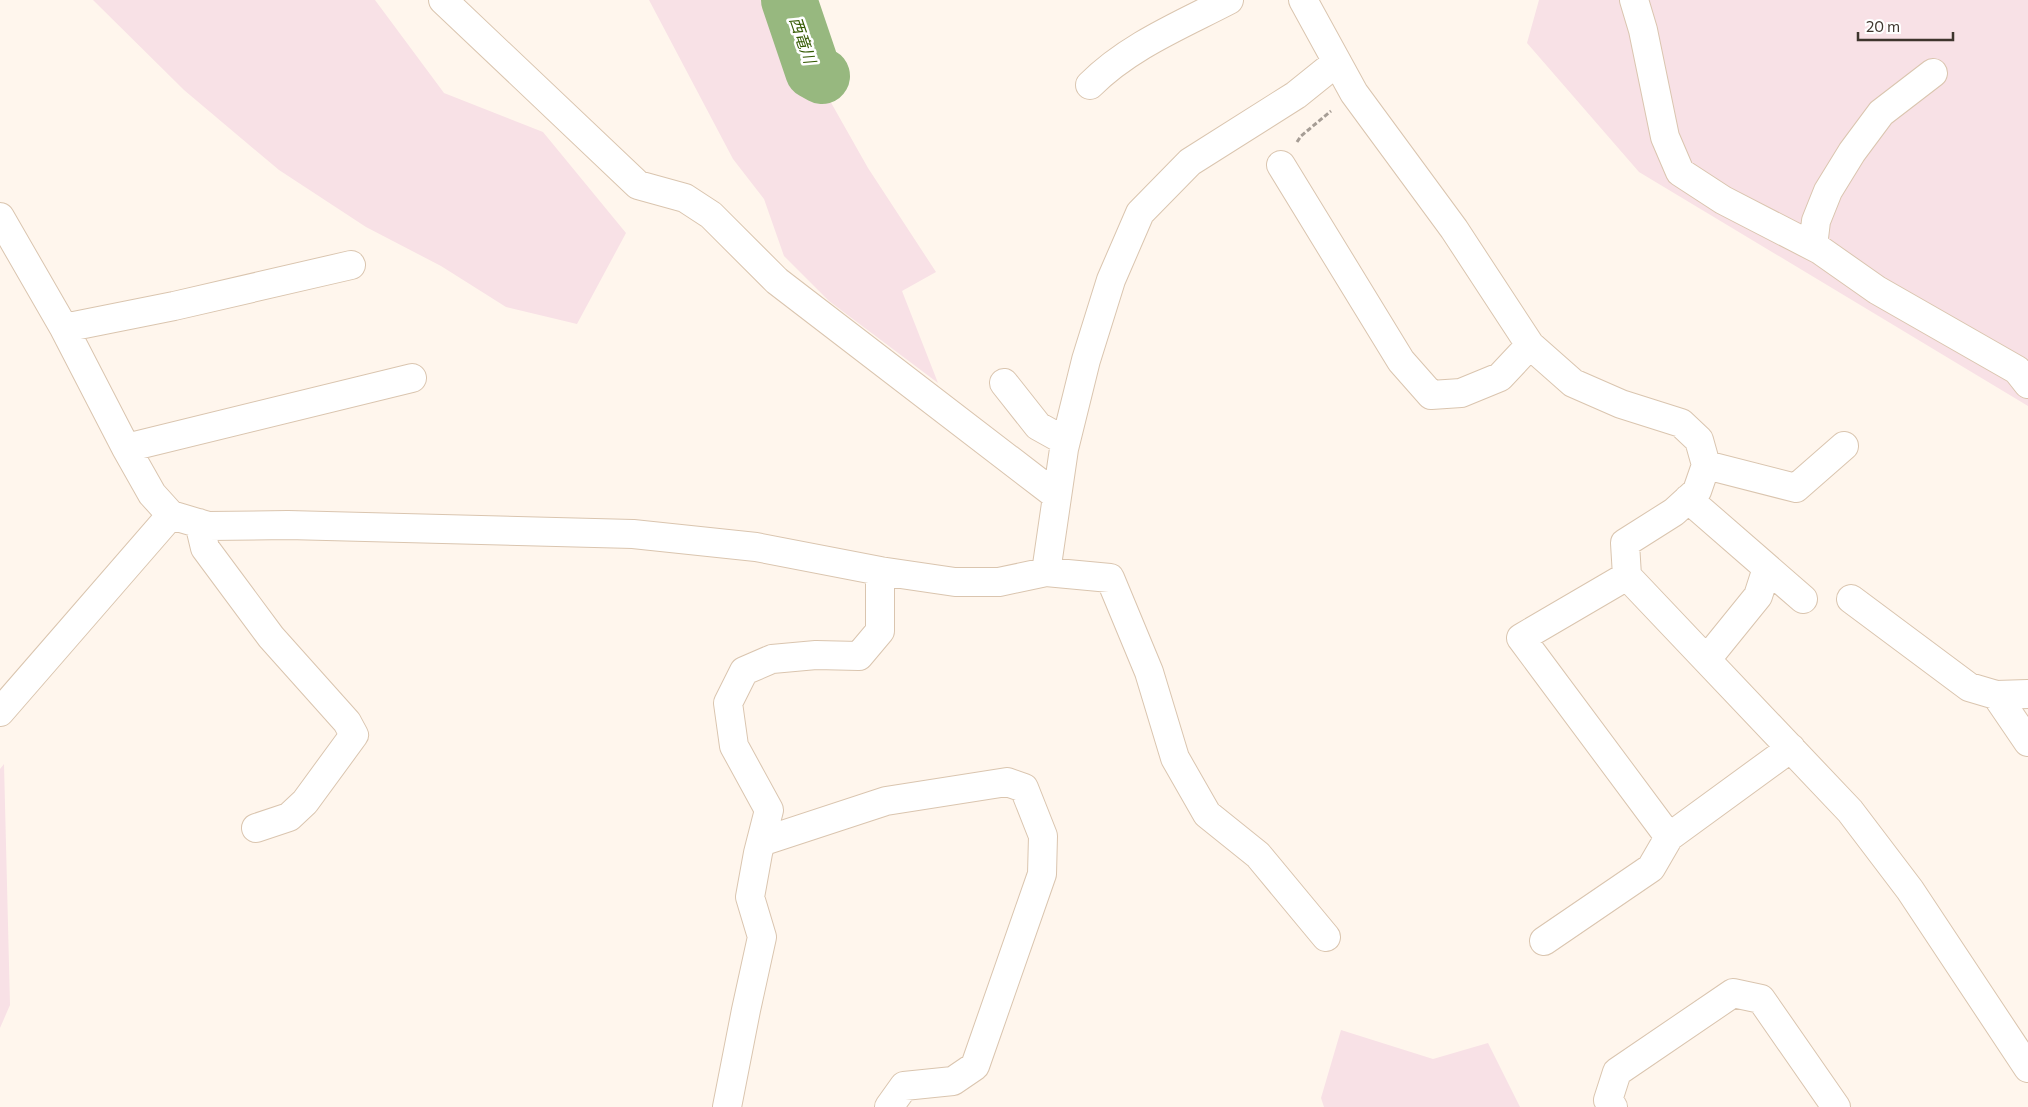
<svg xmlns="http://www.w3.org/2000/svg" width="2028" height="1107" font-family="Commissioner,'Noto Sans JP',sans-serif">
	<rect width="100%" height="100%" fill="#fff6ed"/>
	<!-- green -->
	<path fill="#f8e1e6" d="M93,0H375L444,93L543,132L626,233L577,324L506,307L441,266L366,227L279,170L184,90Z
		M649,0H773L868,168L936,272L902,291L938,383L829,301L784,256L764,199L733,159Z
		M1539,0H2028V406L1639,172L1527,43Z
		M4,764L10,1005L0,1028V769Z
		M1341,1030L1433,1059L1488,1043L1520,1107H1324L1321,1098Z"/>
	<g fill="none" stroke-linecap="round" stroke-linejoin="round">
		<!-- river -->
		<path stroke="#97b87f" stroke-width="56" d="M789,0L813,71L822,76"/>
		<!-- minor casing -->
		<g stroke="#dac5af" stroke-width="30">
			<path id="minor" d="M443,0L638,185L685,198L711,215L777,281L1057,496
				M1303,0L1354,93L1454,229L1530,345L1573,383L1621,404L1681,423L1699,440L1706,465L1697,491L1674,512L1625,543L1627,576L1521,638L1669,837L1791,748
				M1634,0L1643,30L1665,137L1680,172L1723,200L1820,250L1877,290L2017,370L2028,384
				M1090,85C1129,46 1181,25 1229,0
				M1281,165L1401,361L1431,395L1461,393L1500,377L1530,345
				M0,217L64,328L126,448L152,494L171,515L208,526L288,525L633,534L756,547L880,571L955,582H999L1046,572L1110,578L1149,672L1175,758L1207,814L1258,855L1326,937
				M1813,246L1816,221L1828,191L1852,152L1881,113L1933,73
				M64,328L174,306L351,265
				M1004,383L1038,426L1065,441
				M126,448L412,378
				M1706,465L1796,488L1844,446
				M1688,499L1803,599
				M199,523L205,548L271,637L347,722L354,735L305,802L289,817L256,828
				M1046,572L1064,449L1086,360L1111,280L1140,213L1190,162L1296,95L1337,62
				M1627,576L1850,811L1910,890L2028,1068
				M1851,599L1969,687L1996,695L2028,694
				M1707,659L1758,596L1767,568
				M1996,695L2028,742
				M0,712L171,515
				M761,842L886,801L1007,782L1024,788L1043,836L1042,874L975,1066L953,1081L904,1086L889,1107
				M1544,941L1651,868L1669,837
				M727,1107L746,1010L762,937L750,897L758,853L769,810L734,746L728,703L744,671L772,659L816,655L859,656L880,631V571
				M1613,1107L1608,1100L1617,1072L1733,993L1761,999L1836,1107"/>
		</g>
		<!-- path -->
		<path stroke="#a69d95" stroke-width="3" stroke-dasharray="5 2.5" stroke-linecap="butt" d="M1297,142L1301,136L1331,111"/>
		<!-- minor -->
		<use href="#minor" stroke="#fff" stroke-width="28"/>
	</g>
	<g text-anchor="middle" stroke-width="5" stroke-linejoin="round" paint-order="stroke">
		<!-- water labels -->
		<g font-size="16" font-style="italic" fill="#335901" stroke="#fff">
			<text transform="translate(803 40) rotate(71)" y="6">西竜川</text>
		</g>
	</g>
	<!-- scale -->
	<path d="M1858 32v8h95v-8" fill="none" stroke="#3e352d" stroke-width="2.5"/>
	<text x="1866" y="32" font-size="15" fill="#3e352d" stroke="#ffffff" stroke-width="4" paint-order="stroke">20 m</text>
</svg>
